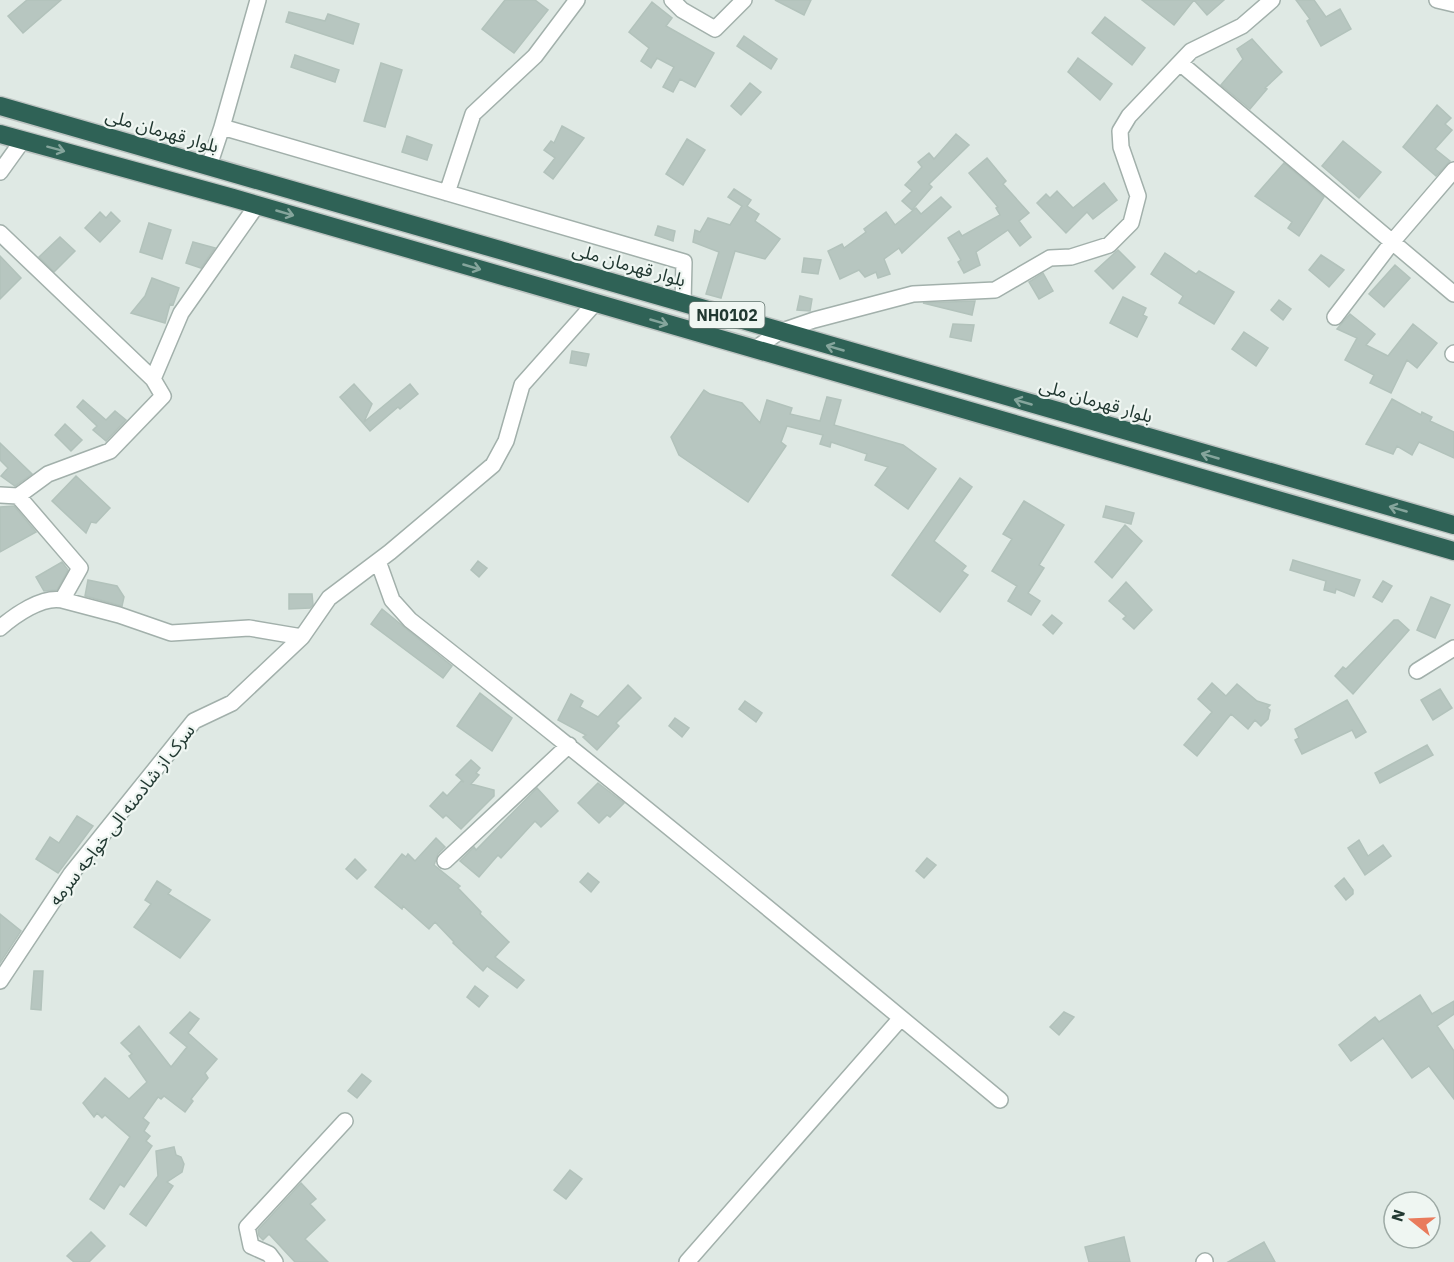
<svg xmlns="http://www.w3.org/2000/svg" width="1454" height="1262" font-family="'IBM Plex Sans','Noto Sans Arabic',sans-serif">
	<rect width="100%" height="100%" fill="#dfe9e4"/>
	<!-- building -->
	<path fill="#b7c6c0" stroke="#b2c2bb" stroke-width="1.5" d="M27,0H61L23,33L8,16Z
		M505,0H535L548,10L514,53L482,29Z
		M775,0H811L804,15Z
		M1142,0H1224L1207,15L1194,0L1174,25Z
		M1296,0H1314L1326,17L1340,9L1351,29L1321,46L1307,21L1310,19Z
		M652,2L672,18L666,26L714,53L695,87L680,79L673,92L663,87L674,67L657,58L651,68L641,61L649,48L629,32Z
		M289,12L325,21L328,14L359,24L353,44L286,22Z
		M1105,17L1145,48L1132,65L1092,33Z
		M744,36L777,59L771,69L737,46Z
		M1252,39L1282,72L1265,88L1267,89L1250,109L1221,85L1243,59L1237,49Z
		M295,55L339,70L335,82L291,67Z
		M1078,58L1112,84L1100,100L1068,72Z
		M381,63L402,70L385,127L364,121Z
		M750,83L761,92L741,115L731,106Z
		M1437,105L1451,118L1445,124L1452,130L1435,149L1450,161L1436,176L1403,147Z
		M562,126L584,138L553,179L544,172L555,158L544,150L551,141L554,143Z
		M956,134L969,145L929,184L932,187L912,210L902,201L912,191L905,185L922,167L918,162L929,153L934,159Z
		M407,136L432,145L427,160L402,152Z
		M687,139L705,150L683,185L666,174Z
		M1343,141L1381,172L1359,198L1322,166Z
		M987,158L1006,181L1003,184L1029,213L1019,221L1031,237L1020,246L1008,230L976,252L980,265L964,273L958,262L961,260L948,238L959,231L962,236L1000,215L996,208L998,207L969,173Z
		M1284,163L1324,197L1299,236L1288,228L1292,222L1255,196Z
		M1104,183L1117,200L1093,219L1087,212L1066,233L1037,203L1046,194L1050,198L1057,191L1073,208Z
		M734,189L751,200L747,206L759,214L755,221L780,239L765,259L735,251L721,298L706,294L719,252L693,242L695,230L700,232L708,218L730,225L742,206L728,197Z
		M941,197L951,207L902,253L899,248L884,259L890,274L878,278L876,272L865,277L859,270L840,279L828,251L842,244L844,248L866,232L864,229L886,212L895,225L916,208L921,214Z
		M100,212L106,218L111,212L120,221L100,242L85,228Z
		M149,223L171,230L162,259L140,252Z
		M658,226L675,231L673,241L655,235Z
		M60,237L75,251L54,272L39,257Z
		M193,242L215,248L201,268L186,263Z
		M1118,250L1135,267L1113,289L1095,271Z
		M1165,253L1196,274L1199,271L1234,292L1214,324L1179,303L1183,296L1151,274Z
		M1321,255L1344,270L1329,287L1309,270Z
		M0,256L21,278L0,299Z
		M804,258L821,260L818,274L802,272Z
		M1395,265L1410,278L1384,307L1369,294Z
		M1043,273L1053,291L1039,299L1029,282Z
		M152,278L179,288L173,305L170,304L165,323L131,313L145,296Z
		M800,296L812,299L810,311L797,310Z
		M1123,297L1146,308L1143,315L1147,317L1137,337L1110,323Z
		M1279,300L1291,309L1283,320L1271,310Z
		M975,301L972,315L923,303Z
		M1350,314L1375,334L1366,345L1388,356L1413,324L1437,343L1417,368L1407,360L1391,393L1370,383L1374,375L1345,360L1357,338L1337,329Z
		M953,324L974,325L971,341L950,337Z
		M1244,332L1268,348L1256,366L1232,349Z
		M572,351L589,354L586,366L570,363Z
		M354,384L372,404L364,422L410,384L418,394L400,409L398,407L370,431L340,397Z
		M704,390L710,394L742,403L760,423L767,400L792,408L790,414L820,421L827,397L841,400L834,425L903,445L936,469L908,509L875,485L888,467L865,460L867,454L831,442L830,447L820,444L823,435L787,426L781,442L786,446L748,502L679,455L671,437Z
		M1392,399L1421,415L1422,412L1432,417L1430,421L1454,432V458L1419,442L1412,455L1397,446L1393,454L1366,444Z
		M83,400L106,420L115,411L126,420L106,441L93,430L97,426L77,407Z
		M65,424L82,440L71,451L55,435Z
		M0,443L32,474L15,486L1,476L8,468L0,460Z
		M76,476L110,508L96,523L91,522L86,533L52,501Z
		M960,478L972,487L934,541L966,566L962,571L968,575L940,612L892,575Z
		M1024,501L1064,525L1039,565L1044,568L1028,593L1040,601L1031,615L1008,601L1017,586L992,571L1012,539L1003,534Z
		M14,506L36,532L0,552V507Z
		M1106,506L1134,513L1131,524L1103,517Z
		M1125,525L1142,541L1112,578L1095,562Z
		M1293,560L1360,580L1354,596L1336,589L1335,593L1324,590L1326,581L1290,570Z
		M478,561L487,568L479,577L471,570Z
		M62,562L68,570L57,590L44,591L36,577Z
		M88,580L117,586L124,597L122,606L85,596Z
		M1383,581L1392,586L1382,602L1373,597Z
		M1126,582L1152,610L1134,629L1123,619L1126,616L1109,601Z
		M289,594H312L313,605L310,608L289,609Z
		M1431,597L1450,605L1435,638L1417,630Z
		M382,609L452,666L443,678L371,624Z
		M1052,615L1062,623L1053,634L1043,625Z
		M1394,620H1398L1409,630L1353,694L1335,676L1343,667L1346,669Z
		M1212,683L1226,696L1237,684L1257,701L1270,705L1267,708L1270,710L1268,719L1261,726L1255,720L1248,729L1231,714L1197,756L1184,745L1212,712L1198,699Z
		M628,685L641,698L616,723L619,726L597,750L583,737L586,735L558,720L571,694L583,701L580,707L598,717Z
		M1440,689L1452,708L1433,720L1421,700Z
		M480,693L512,718L492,751L457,726Z
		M1347,700L1366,732L1356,738L1352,730L1302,754L1295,740L1299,738L1295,729Z
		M745,701L762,713L756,722L739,709Z
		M675,718L689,728L682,737L669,726Z
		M1427,745L1433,755L1380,783L1375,773Z
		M471,760L480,768L476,773L479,775L471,784L494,790V796L461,829L446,815L443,818L430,806L443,792L447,796L461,781L464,782L456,775Z
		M598,783L624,803L610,817L607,815L599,823L578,803Z
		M537,788L558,811L541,827L535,821L501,858L498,855L479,877L460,861L474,847L476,850Z
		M77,816L93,826L58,873L36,859L50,837L59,843Z
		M436,838L445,847L438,854L434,865L460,886L458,888L481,912L480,914L509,942L495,957L524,980L517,988L487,966L483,971L453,943L454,942L435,922L429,929L403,906L402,909L375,887L402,854L406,857L408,854L415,861Z
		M1359,840L1368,856L1383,845L1391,856L1365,875L1348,848Z
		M927,858L936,865L924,878L916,871Z
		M355,859L366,870L357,879L346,869Z
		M588,873L599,882L591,892L580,882Z
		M1344,878L1353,890V894L1346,900L1335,886Z
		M157,881L171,890L168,894L210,920L180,958L134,927L151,904L145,900Z
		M0,914L21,931L0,963Z
		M34,971H43L41,1010L31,1009Z
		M475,986L488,996L479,1007L467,997Z
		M1420,995L1432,1014L1454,1001V1014L1437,1026L1454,1051V1099L1429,1066L1412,1078L1383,1038L1351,1061L1339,1045L1375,1017L1379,1022Z
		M190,1012L199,1019L188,1033L217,1059L205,1073L208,1078L191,1099L193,1101L185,1112L164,1096L161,1099L158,1097L143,1118L149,1123L144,1131L150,1136L146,1141L152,1146L124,1187L120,1184L104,1209L90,1199L130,1137L105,1115L102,1118L97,1113L94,1117L83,1103L105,1078L129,1099L147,1082L129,1056L132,1054L121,1043L139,1026L171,1067L187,1047L170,1033Z
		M1064,1012L1074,1017L1059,1035L1050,1027Z
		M362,1074L371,1081L357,1098L348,1091Z
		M174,1147L176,1155L181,1157L184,1164L182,1172L167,1182L173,1186L146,1226L130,1214L158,1176L156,1151Z
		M570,1170L582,1179L566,1199L554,1190Z
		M301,1183L316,1199L310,1204L325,1220L305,1239L328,1262H295L269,1234L263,1240L259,1236L258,1230Z
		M91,1232L105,1246L89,1262H74L67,1256Z
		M1124,1237L1130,1262H1089L1085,1247Z
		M1264,1242L1275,1262H1228Z"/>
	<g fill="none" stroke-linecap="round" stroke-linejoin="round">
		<!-- minor casing -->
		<g stroke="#a2b0ab" stroke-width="18">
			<path id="minor" d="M672,0L682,10L715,29L744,0
				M1437,0L1454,4
				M1180,63L1454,294
				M222,127L258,0
				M209,166L222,127L684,262L683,303
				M0,172L23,140
				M447,193L473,114L535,56L577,0
				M0,233L153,379
				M1335,317L1393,241L1454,170
				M755,349L779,332L814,320L913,294L995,290L1050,258L1071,257L1109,245L1131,223L1138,196L1121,147L1120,131L1129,116L1191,51L1242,26L1272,0
				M1453,354L1454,353
				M0,495L18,496L48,474L110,451L163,396L153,379L181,313L257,205
				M18,496L80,568L62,600L119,615L171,633L249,628L302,637
				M378,561L392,600L410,620C610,777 805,938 1000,1100
				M0,628C15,615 42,596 62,600
				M1417,671L1454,648
				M445,861L569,745
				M0,981L71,874L194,721L232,703L302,637L329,598L390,552L493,465L506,441L522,385L595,303
				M275,1262L269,1254L251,1246L247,1227L345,1121
				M687,1262L901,1018
				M1204,1262L1205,1261"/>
		</g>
		<!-- highway casing -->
		<g stroke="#bcc3c1" stroke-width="21">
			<path id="highway" d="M0,106L1454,525
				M0,134L233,198L1454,551"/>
		</g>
		<!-- minor -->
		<use href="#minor" stroke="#fff" stroke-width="15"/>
		<!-- highway -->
		<use href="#highway" stroke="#2f6256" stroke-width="18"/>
	</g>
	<!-- one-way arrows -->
	<defs><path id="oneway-shaft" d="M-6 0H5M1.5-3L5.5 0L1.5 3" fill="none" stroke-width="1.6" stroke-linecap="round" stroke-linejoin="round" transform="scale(1.5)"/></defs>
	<g stroke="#85a59c">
		<use href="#oneway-shaft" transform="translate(56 149) rotate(15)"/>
		<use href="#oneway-shaft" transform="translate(285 213) rotate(16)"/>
		<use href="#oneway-shaft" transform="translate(472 267) rotate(16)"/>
		<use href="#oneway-shaft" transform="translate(659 322) rotate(16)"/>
		<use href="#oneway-shaft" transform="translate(835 348) rotate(-164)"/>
		<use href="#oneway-shaft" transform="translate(1023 402) rotate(-164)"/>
		<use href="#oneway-shaft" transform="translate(1210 456) rotate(-164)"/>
		<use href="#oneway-shaft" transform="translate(1398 509) rotate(-164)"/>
	</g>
	<g text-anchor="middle" stroke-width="4.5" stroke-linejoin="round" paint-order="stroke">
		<!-- shield labels -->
		<rect fill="#eff6f2" stroke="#5f716b" stroke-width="1.5" x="689.5" y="302" width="75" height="26" rx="4.5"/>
		<g font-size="16" font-weight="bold" fill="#213831">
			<text x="727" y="321">NH0102</text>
		</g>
		<!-- street labels -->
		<g font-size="18" fill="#213831" stroke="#eff6f2">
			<text transform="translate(162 131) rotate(16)" y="6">بلوار قهرمان ملی</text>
			<text transform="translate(629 265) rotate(16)" y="6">بلوار قهرمان ملی</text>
			<text transform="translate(1096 401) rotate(16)" y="6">بلوار قهرمان ملی</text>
			<text transform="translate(122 815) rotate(-52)" y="6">سرک از شادمنه الی خواجه سرمه</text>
		</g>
	</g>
	<!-- north arrow -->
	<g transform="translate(1412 1220) rotate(288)"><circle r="28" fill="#eff6f2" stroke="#9daaa5" stroke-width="1.5"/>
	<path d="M0-4.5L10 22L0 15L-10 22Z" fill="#e97b5c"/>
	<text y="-9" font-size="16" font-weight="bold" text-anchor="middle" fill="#213831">N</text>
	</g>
</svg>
